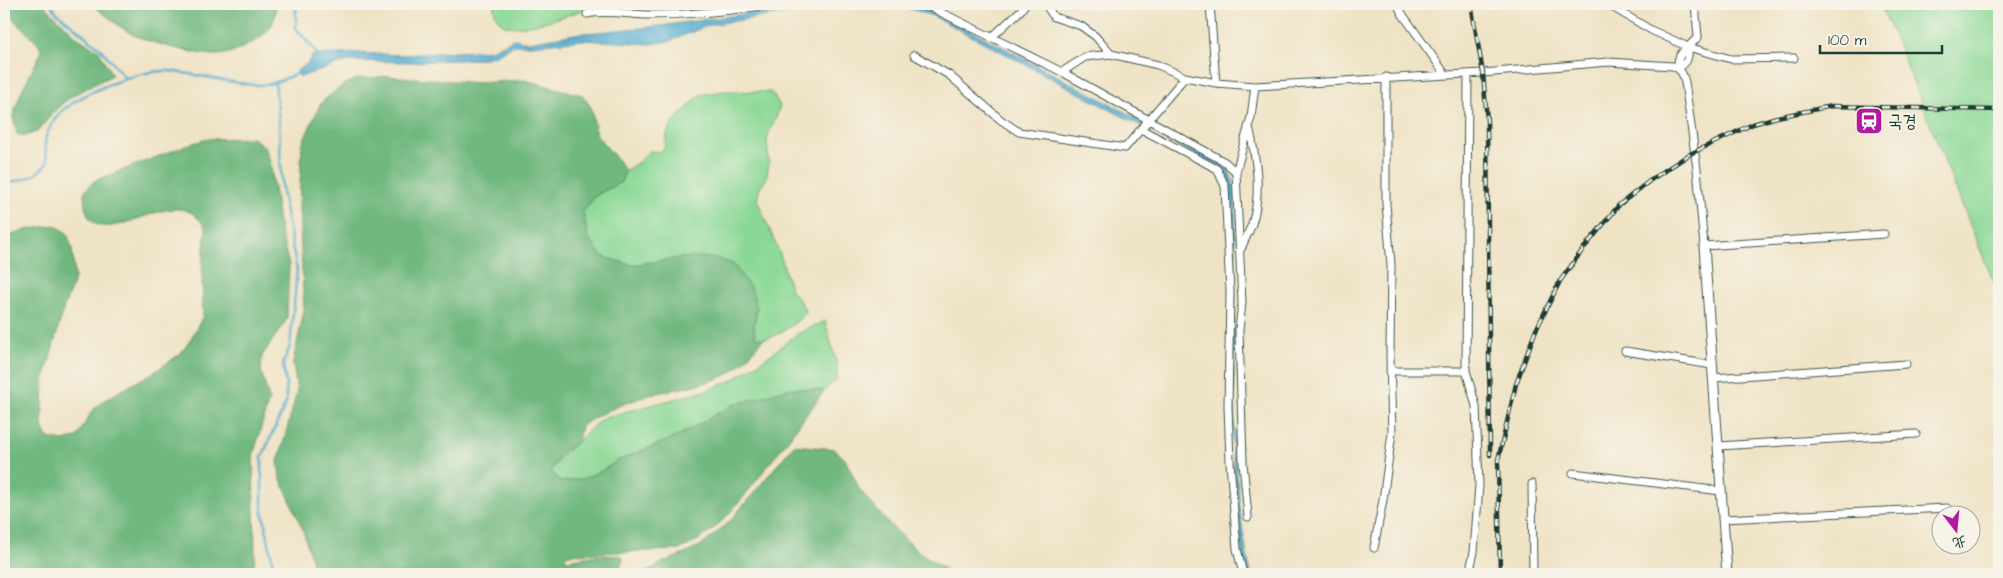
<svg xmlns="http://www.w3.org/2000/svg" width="2003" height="578" font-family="'Architects Daughter','LXGW WenKai TC','Poor Story',sans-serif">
	<rect width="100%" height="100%" fill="#f7f3e8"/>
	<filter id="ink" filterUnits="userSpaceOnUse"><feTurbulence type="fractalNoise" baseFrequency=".02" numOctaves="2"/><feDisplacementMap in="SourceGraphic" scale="10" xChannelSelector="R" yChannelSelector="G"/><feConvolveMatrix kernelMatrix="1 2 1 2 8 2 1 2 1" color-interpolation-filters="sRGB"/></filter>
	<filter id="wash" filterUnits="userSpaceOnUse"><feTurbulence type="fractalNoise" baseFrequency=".0096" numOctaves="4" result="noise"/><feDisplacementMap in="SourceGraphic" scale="20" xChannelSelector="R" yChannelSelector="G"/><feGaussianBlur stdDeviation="1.12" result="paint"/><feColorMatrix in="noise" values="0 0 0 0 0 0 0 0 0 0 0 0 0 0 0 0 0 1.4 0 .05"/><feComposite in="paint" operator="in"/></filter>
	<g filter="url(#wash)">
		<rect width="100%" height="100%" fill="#efe3c5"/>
		<!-- green -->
		<path fill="#8ad896" stroke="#548a65" d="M493,4H585L586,9C570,14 517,34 503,24C495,19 495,12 493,4Z
			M1880,4H1999V294C1957,198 1923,99 1880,4Z
			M723,91L771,92L780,105L776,118L769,132L767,141L769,163L766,180L760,187L757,200L780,254L791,291L801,302L806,312C800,321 774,339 762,339C760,339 757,338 755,337L754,326L757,308L720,259L679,258L632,265L603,257L588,238L583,212L595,196L621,182L625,171L640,161L649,151L659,152L664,148L668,131L674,121L700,95Z
			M825,321L837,364V379L824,391L807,389L733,405L676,437L617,461L603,470L585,478L561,482L551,471C560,456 565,453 578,441C588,432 593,425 605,417L705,391L731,381L769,356L797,334Z"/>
		<!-- forest -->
		<path fill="#6fb87f" stroke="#477a5a" d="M4,4H43L78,38L99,51L112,75L72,96L56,109L38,131L25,136L17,134L13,116L21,92L42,51L40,46L4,10Z
			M90,4H276C276,13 275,21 269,29C260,41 230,56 215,55C195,54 148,43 130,33C116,25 104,12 90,4Z
			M388,76L479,83L524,80L582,95L591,107L597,136L617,159L625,171L621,182L595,196L583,212L588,238L603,257L632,265L679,258L704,257L720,259L733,264L751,288L757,308L754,326L755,337L763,339C753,351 742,366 728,374C706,385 681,387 658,393C631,400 605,410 581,426L578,441L560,455L551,471L561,482L585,478L603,470L617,461L676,437L733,405L791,388L824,391C805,417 786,443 766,468C742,499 716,537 677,550L568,554L564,558L568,560L597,555L622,556L623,561L616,574H315L303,530L280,477L278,462L297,392L293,363L304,310L299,207L302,144L321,103L344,84L358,79Z
			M253,138L265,147L270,161L281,235L289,264L287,319L262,356L261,371L269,399L253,456L255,558L252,574H4V238L26,230L55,225L67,233L72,248L75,278L64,307L44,380L42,425L48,438L63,441L77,437L92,411L103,401L156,371L180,354L189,342L203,316L202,272L206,228C200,220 195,213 185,210C151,200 84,263 84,192L94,181L193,143L208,139Z
			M794,445L834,449L845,459L860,490L887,522L918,551L952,574H643L664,562L687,553L705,543L730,521Z"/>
		<!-- water -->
		<path fill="#54add1" stroke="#3a7582" d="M812,4H905L938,13L1220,162C1224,165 1228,169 1230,174C1238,190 1235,216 1235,234C1236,291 1233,348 1234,405C1235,461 1238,520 1251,574H1246L1237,524L1230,405L1232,293L1230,209L1229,191L1223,176L1193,154L1002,52L933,16L914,10L878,4L820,8L709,25L670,41L651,44L582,40L532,45H514L494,56L480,59L412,62L349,61L300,77L297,71L307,64L313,55L355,53L403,55L491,50L514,39L529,42L575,34L661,26Z"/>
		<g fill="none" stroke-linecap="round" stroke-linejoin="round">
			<!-- stream -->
			<path stroke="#54add1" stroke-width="2.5" d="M51,4L56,12L101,49L125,78
				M296,4V28L319,56
				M275,82L279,122L282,191L297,271L290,346L283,364L286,386V403L262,457V507L275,574
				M4,184C22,179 34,180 47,163C47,155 43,144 46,137C49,127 55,118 62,111C83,92 139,70 167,71C199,73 230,85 262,85C275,85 289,76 301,72"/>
		</g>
	</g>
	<g filter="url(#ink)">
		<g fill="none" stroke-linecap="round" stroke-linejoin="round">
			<!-- minor casing -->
			<g stroke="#3e564a" stroke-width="9">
				<path id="minor" d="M924,4L1062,72L1085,57L1111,54
					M1045,4L1054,17L1081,26L1095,36L1111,54L1158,65L1185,77L1216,83L1255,86
					M1210,4L1216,83
					M1397,4L1403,15L1446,75
					M1607,4L1651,30L1688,47L1731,59L1794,58
					M587,14C606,10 626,14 645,15C689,15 733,11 776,4
					M991,38L1021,10L1025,4
					M1688,47C1680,54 1677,58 1678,68C1688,63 1689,57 1688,47L1698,37L1695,4
					M914,55L949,75L1001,120L1019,132L1125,148L1185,77
					M1062,72L1225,162L1236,172
					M1468,74L1466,371L1476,406L1479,485L1474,552L1469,574
					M1141,129L1217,169L1225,186L1230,293L1228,406L1230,462L1237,549L1243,574
					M1241,249C1244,241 1249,232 1252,224C1262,192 1256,158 1249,126
					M1625,351L1712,365
					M1390,371H1466
					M1713,378L1906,364
					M1718,446L1916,434
					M1573,473L1721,491
					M1532,484L1533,574
					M1248,517L1243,462L1239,330L1242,303L1236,172L1251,117L1255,86L1483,73L1608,62L1673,66C1681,69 1683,74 1685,82L1697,169L1704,246L1884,234
					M1723,519L1947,508
					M1374,548L1383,500L1392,433L1390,355L1391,265L1386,204V77"/>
			</g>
			<!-- tertiary casing -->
			<g stroke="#3e564a" stroke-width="11">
				<path id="tertiary" d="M1704,246L1727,574"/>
			</g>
			<!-- minor -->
			<use href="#minor" stroke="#fff" stroke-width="7"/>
			<!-- tertiary -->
			<use href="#tertiary" stroke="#fff" stroke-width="9"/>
			<!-- rail casing -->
			<g stroke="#1f3d34" stroke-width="4.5">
				<path id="rail" d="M1471,4L1483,73L1487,121L1490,455
					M1500,574L1498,460L1516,384L1535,332L1560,281L1584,248L1619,205L1652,179L1690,154L1753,124L1777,117L1832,106L1999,110"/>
			</g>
			<!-- rail -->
			<use href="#rail" stroke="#f7f3e8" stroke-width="2.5" stroke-dasharray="8" stroke-linecap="butt"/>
		</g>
	</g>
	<!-- icons -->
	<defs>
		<g id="station-square" transform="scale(1.4375)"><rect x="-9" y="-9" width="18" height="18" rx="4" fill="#b5179e" stroke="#f7f3e8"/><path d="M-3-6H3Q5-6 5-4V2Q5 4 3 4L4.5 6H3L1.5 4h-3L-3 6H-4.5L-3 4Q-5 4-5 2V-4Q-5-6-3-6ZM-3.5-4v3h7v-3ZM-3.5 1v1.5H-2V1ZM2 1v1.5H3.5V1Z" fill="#fff"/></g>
	</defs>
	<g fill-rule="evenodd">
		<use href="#station-square" x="1869" y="121"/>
	</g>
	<g text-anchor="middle" stroke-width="4" stroke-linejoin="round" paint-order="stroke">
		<!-- poi labels -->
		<g font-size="18" fill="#1f3d34" stroke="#f7f3e8" text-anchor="start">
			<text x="1888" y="127">국경</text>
		</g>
	</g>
	<!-- margin -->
	<rect width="2003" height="578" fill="none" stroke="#f7f3e8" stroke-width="20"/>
	<!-- north arrow -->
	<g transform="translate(1956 530) rotate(164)"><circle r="24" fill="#f7f3e8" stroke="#a1aaa0"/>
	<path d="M0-4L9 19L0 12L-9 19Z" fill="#b5179e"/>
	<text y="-8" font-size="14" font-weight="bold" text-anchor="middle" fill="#1f3d34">北</text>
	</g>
	<!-- scale -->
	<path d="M1820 45v8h122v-8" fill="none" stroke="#1f3d34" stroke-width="2.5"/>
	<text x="1828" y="45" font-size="15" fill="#1f3d34" stroke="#f7f3e8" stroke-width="4" paint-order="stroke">100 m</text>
</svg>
